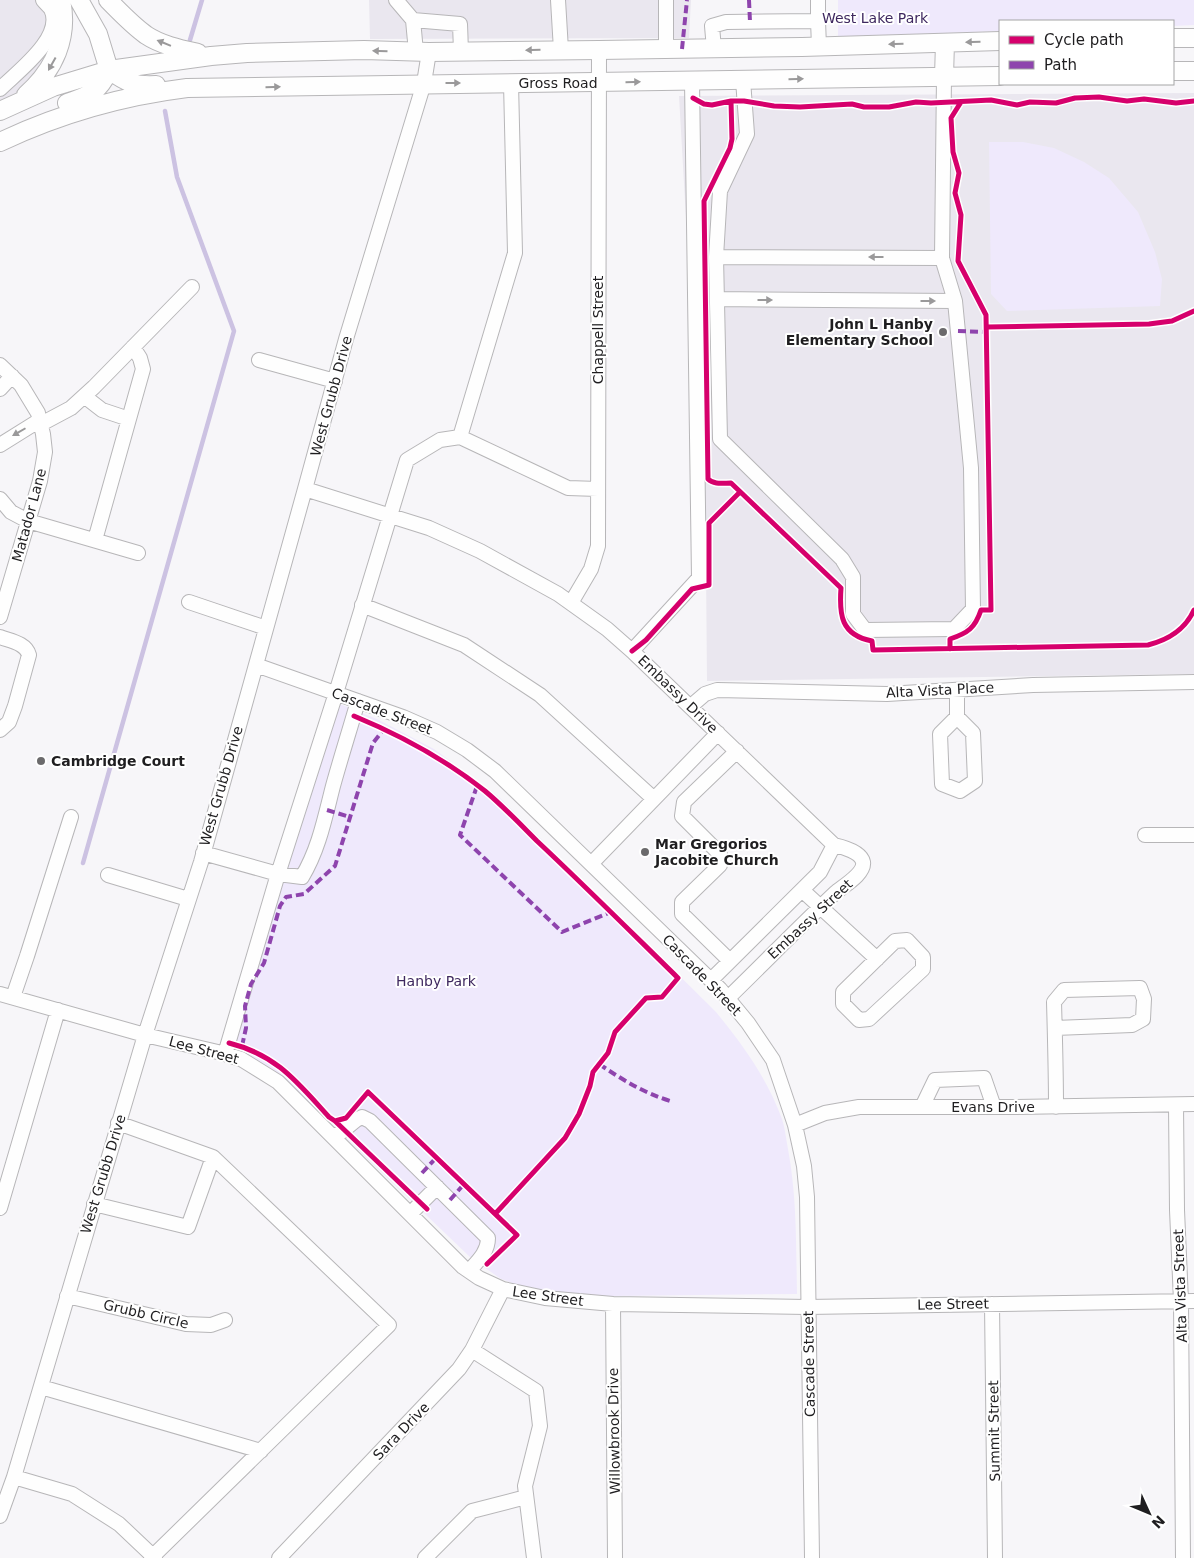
<svg xmlns="http://www.w3.org/2000/svg" width="1194" height="1558" font-family="'DejaVu Sans',sans-serif">
	<rect width="100%" height="100%" fill="#f7f6f9"/>
	<!-- built -->
	<path fill="#eae7ef" d="M0,0H48L54,47L16,100L0,107Z
		M369,0H691L689,38L370,39Z
		M1194,93V674L707,681L706,568L679,96Z"/>
	<!-- green -->
	<path fill="#efe9fc" d="M838,0H1194V25L1173,26V21H1000V31L838,37Z
		M989,142H1023L1054,148L1084,162L1109,178L1138,212L1155,252L1162,279L1160,306L1007,311L991,294Z
		M337,703L377,719L434,749L499,797L716,1012C743,1045 767,1078 782,1119C785,1128 786,1139 788,1149C797,1197 796,1246 797,1294L610,1296L561,1294L530,1289L501,1279L471,1258L282,1077L260,1062L230,1052Z"/>
	<g fill="none" stroke-linecap="round" stroke-linejoin="round">
		<!-- stream -->
		<path stroke="#ccc2e2" stroke-width="4.5" d="M190,40L202,0
			M83,863L234,331L177,177L165,111"/>
		<!-- minor casing -->
		<g stroke="#b7b6b8" stroke-width="16">
			<path id="minor" d="M396,0L413,20L416,52
				M558,0L561,50
				M818,0V21
				M413,20L460,24L461,51
				M666,49V0
				M714,49L712,26L726,22L818,21L819,46
				M743,80L747,134L720,191L716,257L720,439L842,559L853,577V614L865,630L954,629L973,609L971,468L955,301L942,258L944,76
				M0,89C17,72 65,37 51,9C49,6 45,3 43,0
				M716,257L942,258
				M717,299L955,301
				M259,360L335,381
				M0,365L21,385L38,413L43,434L45,452L40,481L0,617
				M0,389L12,376
				M84,396L102,410L129,419
				M41,424L71,408L94,387L192,287
				M460,437L515,253L511,83
				M0,445L40,420
				M305,489L429,528L480,551L558,594L607,629L632,651L834,845C843,847 861,852 863,862C865,874 843,886 835,893C799,927 764,963 728,998
				M0,499L11,512L28,521L138,553
				M95,540L143,369L140,358L133,347
				M189,602L266,628
				M571,603L591,569L598,546L599,50
				M362,605L464,645L540,695L654,799
				M0,637C10,641 26,643 29,655L15,706L9,722L0,730
				M632,651L699,578L692,81
				M256,665L403,717L437,732L467,750L495,771L720,989L748,1023L773,1060L795,1125L804,1166L807,1197L812,1558
				M691,706L705,694L717,690L887,694L1033,685L1194,682
				M957,717L940,734L942,784L960,791L975,781L973,733L957,717V690
				M1145,835H1194
				M203,853L278,874L302,877C319,849 325,817 333,786C341,757 350,729 358,701
				M591,864L718,733
				M108,875L188,899
				M802,890L877,959
				M907,940L923,957V969L869,1019L859,1020L843,1004V992L895,941Z
				M730,961L682,914V902L720,865V854L682,816L684,802L737,751
				M711,980L820,872L834,845
				M0,994L145,1035L222,1053L241,1059L278,1082L463,1267L479,1278L503,1289L545,1298L613,1304L807,1307L1194,1301
				M13,997L27,956L71,817
				M1055,1028L1132,1025L1143,1019L1144,999L1140,988L1064,990L1054,1002C1055,1037 1056,1072 1056,1107
				M225,1054L278,874L336,693L407,460L440,440L460,437L568,488L598,489
				M1176,1105L1177,1210L1181,1301L1183,1558
				M922,1107L935,1080L984,1078L994,1107
				M118,1123L213,1157L389,1325L151,1558
				M795,1125L825,1113L859,1107H1013L1194,1104
				M334,1138L356,1120L362,1117L370,1121L488,1238C488,1252 478,1261 469,1271
				M94,1204L188,1227L213,1157
				M0,1208L58,1010
				M410,1214L437,1187
				M67,1296L186,1324L211,1325L225,1320
				M613,1304L615,1558
				M992,1304L995,1558
				M472,1350L536,1391L540,1426L525,1486L534,1558
				M41,1387L261,1451
				M14,1477L72,1494L119,1524L155,1558
				M0,1516L14,1477L145,1035L201,862L305,489L346,339L424,83L429,52
				M279,1558L459,1369L472,1350L503,1289
				M425,1558L472,1511L526,1497"/>
		</g>
		<!-- major casing -->
		<g stroke="#b7b6b8" stroke-width="20">
			<path id="major" d="M79,0L98,34L109,70
				M108,0C120,12 132,25 146,35C161,45 180,49 198,53
				M1173,38H1194
				M109,70C127,83 134,86 156,85
				M1173,71H1194
				M944,76L945,43
				M26,95C54,70 69,38 61,0
				M67,103C89,96 99,92 109,70
				M0,111L53,87L109,70L211,56L247,53L364,50L429,52L599,50L802,47L1000,41
				M0,142C59,114 122,96 187,88L1000,76"/>
		</g>
		<!-- minor -->
		<use href="#minor" stroke="#fefefe" stroke-width="14"/>
		<!-- major -->
		<use href="#major" stroke="#fefefe" stroke-width="18"/>
		<!-- quiet -->
		<path stroke="#8e44ad" stroke-width="4" stroke-dasharray="8 4" stroke-linecap="butt" d="M749,0L750,22
			M682,49L687,0
			M958,331L987,332
			M477,786L460,835L562,932L611,912
			M327,810L350,817
			M242,1046L246,1028L245,1006L251,984L264,963L280,906L286,897L304,894L335,866L373,743L384,729
			M599,1064C623,1080 642,1092 670,1101
			M422,1173L436,1158
			M450,1200L464,1184"/>
		<!-- cycleway casing -->
		<g stroke="#fff" stroke-width="8">
			<path id="cycleway" d="M693,98L704,104L712,105L731,101H744L774,106L800,107L852,104L864,107H889L916,102L931,103L991,100L1017,105L1030,102L1056,103L1075,98L1099,97L1127,101L1144,99L1176,103L1194,101
				M731,101L732,139L730,148L704,201L708,479C714,485 723,483 731,483L841,588C839,615 841,635 872,641L873,650L1148,645C1168,640 1185,630 1194,610
				M987,327L1149,324L1172,321L1194,311
				M950,649V639C968,633 975,628 981,610H991L986,315L958,261L961,215L955,193L959,173L953,152L951,118L961,102
				M632,651L646,640L692,589L709,585V523L740,492
				M354,716C400,735 446,760 485,791C503,806 520,824 537,841C585,886 631,932 678,978L662,997L646,998L615,1032L608,1053L593,1072L590,1086L579,1114L565,1138L495,1214
				M229,1043C277,1055 297,1082 329,1117L335,1121L346,1118L368,1092L517,1235L487,1264
				M335,1121L427,1209"/>
		</g>
		<!-- cycleway -->
		<use href="#cycleway" stroke="#d6006c" stroke-width="5"/>
	</g>
	<!-- one-way arrows -->
	<defs><path id="oneway-solid" d="M-6-.8H1V-3.2L6.5 0L1 3.2V.8H-6Z" transform="scale(1.25)"/></defs>
	<g fill="#9a999a">
		<use href="#oneway-solid" transform="translate(973 42) rotate(178)"/>
		<use href="#oneway-solid" transform="translate(164 43) rotate(-158)"/>
		<use href="#oneway-solid" transform="translate(896 44) rotate(178)"/>
		<use href="#oneway-solid" transform="translate(533 50) rotate(179)"/>
		<use href="#oneway-solid" transform="translate(380 51) rotate(-178)"/>
		<use href="#oneway-solid" transform="translate(52 64) rotate(119)"/>
		<use href="#oneway-solid" transform="translate(796 79) rotate(-1)"/>
		<use href="#oneway-solid" transform="translate(633 82) rotate(-1)"/>
		<use href="#oneway-solid" transform="translate(453 83)"/>
		<use href="#oneway-solid" transform="translate(273 87) rotate(-1)"/>
		<use href="#oneway-solid" transform="translate(876 257) rotate(-180)"/>
		<use href="#oneway-solid" transform="translate(765 300)"/>
		<use href="#oneway-solid" transform="translate(928 301)"/>
		<use href="#oneway-solid" transform="translate(19 432) rotate(150)"/>
	</g>
	<!-- markers -->
	<g fill="#6b6a6c" stroke="#fff" stroke-width="2">
		<circle cx="943" cy="332" r="5"/>
		<circle cx="41" cy="761" r="5"/>
		<circle cx="645" cy="852" r="5"/>
	</g>
	<g text-anchor="middle" stroke-width="4" stroke-linejoin="round" paint-order="stroke">
		<!-- park labels -->
		<g font-size="14" fill="#3e285f" stroke="#fff">
			<text x="875" y="23">West Lake Park</text>
			<text x="436" y="986">Hanby Park</text>
		</g>
		<!-- street labels -->
		<g font-size="14" fill="#1f1e20" stroke="#fff">
			<text x="558" y="88">Gross Road</text>
			<text transform="translate(598 330) rotate(-90)" y="5">Chappell Street</text>
			<text transform="translate(331 396) rotate(-75)" y="5">West Grubb Drive</text>
			<text transform="translate(29 515) rotate(-75)" y="5">Matador Lane</text>
			<text transform="translate(940 690) rotate(-3)" y="5">Alta Vista Place</text>
			<text transform="translate(678 694) rotate(44)" y="5">Embassy Drive</text>
			<text transform="translate(382 711) rotate(21)" y="5">Cascade Street</text>
			<text transform="translate(221 786) rotate(-74)" y="5">West Grubb Drive</text>
			<text transform="translate(810 919) rotate(-43)" y="5">Embassy Street</text>
			<text transform="translate(702 975) rotate(46)" y="5">Cascade Street</text>
			<text transform="translate(204 1050) rotate(15)" y="5">Lee Street</text>
			<text x="993" y="1112">Evans Drive</text>
			<text transform="translate(103 1174) rotate(-73)" y="5">West Grubb Drive</text>
			<text transform="translate(1180 1286) rotate(-92)" y="5">Alta Vista Street</text>
			<text transform="translate(548 1296) rotate(8)" y="5">Lee Street</text>
			<text transform="translate(953 1304) rotate(-1)" y="5">Lee Street</text>
			<text transform="translate(146 1314) rotate(13)" y="5">Grubb Circle</text>
			<text transform="translate(809 1364) rotate(-91)" y="5">Cascade Street</text>
			<text transform="translate(401 1431) rotate(-46)" y="5">Sara Drive</text>
			<text transform="translate(614 1431) rotate(-91)" y="5">Willowbrook Drive</text>
			<text transform="translate(994 1431) rotate(-91)" y="5">Summit Street</text>
		</g>
		<!-- poi labels -->
		<g font-size="14" font-weight="bold" fill="#1f1e20" stroke="#fff" text-anchor="start">
			<text x="933" y="329" text-anchor="end">John L Hanby<tspan x="933" dy="16">Elementary School</tspan></text>
			<text x="51" y="766">Cambridge Court</text>
			<text x="655" y="849">Mar Gregorios<tspan x="655" dy="16">Jacobite Church</tspan></text>
		</g>
	</g>
	<!-- legend -->
	<rect x="999" y="20" width="175" height="65" fill="#ffffff" stroke="#a5a5a6"/>
	<rect x="1009" y="36" width="25" height="8" fill="#d6006c" stroke="#a5a5a6"/>
	<text x="1044" y="45" font-size="15" fill="#1f1e20">Cycle path</text>
	<rect x="1009" y="61" width="25" height="8" fill="#8e44ad" stroke="#a5a5a6"/>
	<text x="1044" y="70" font-size="15" fill="#1f1e20">Path</text>
	<!-- north arrow -->
	<g transform="translate(1149 1513) rotate(134)" stroke="#ffffff" stroke-width="4" paint-order="stroke">
	<path d="M0-4L9 19L0 12L-9 19Z" fill="#1f1e20"/>
	<text y="-8" font-size="14" font-weight="bold" text-anchor="middle" fill="#1f1e20">N</text>
	</g>
</svg>
